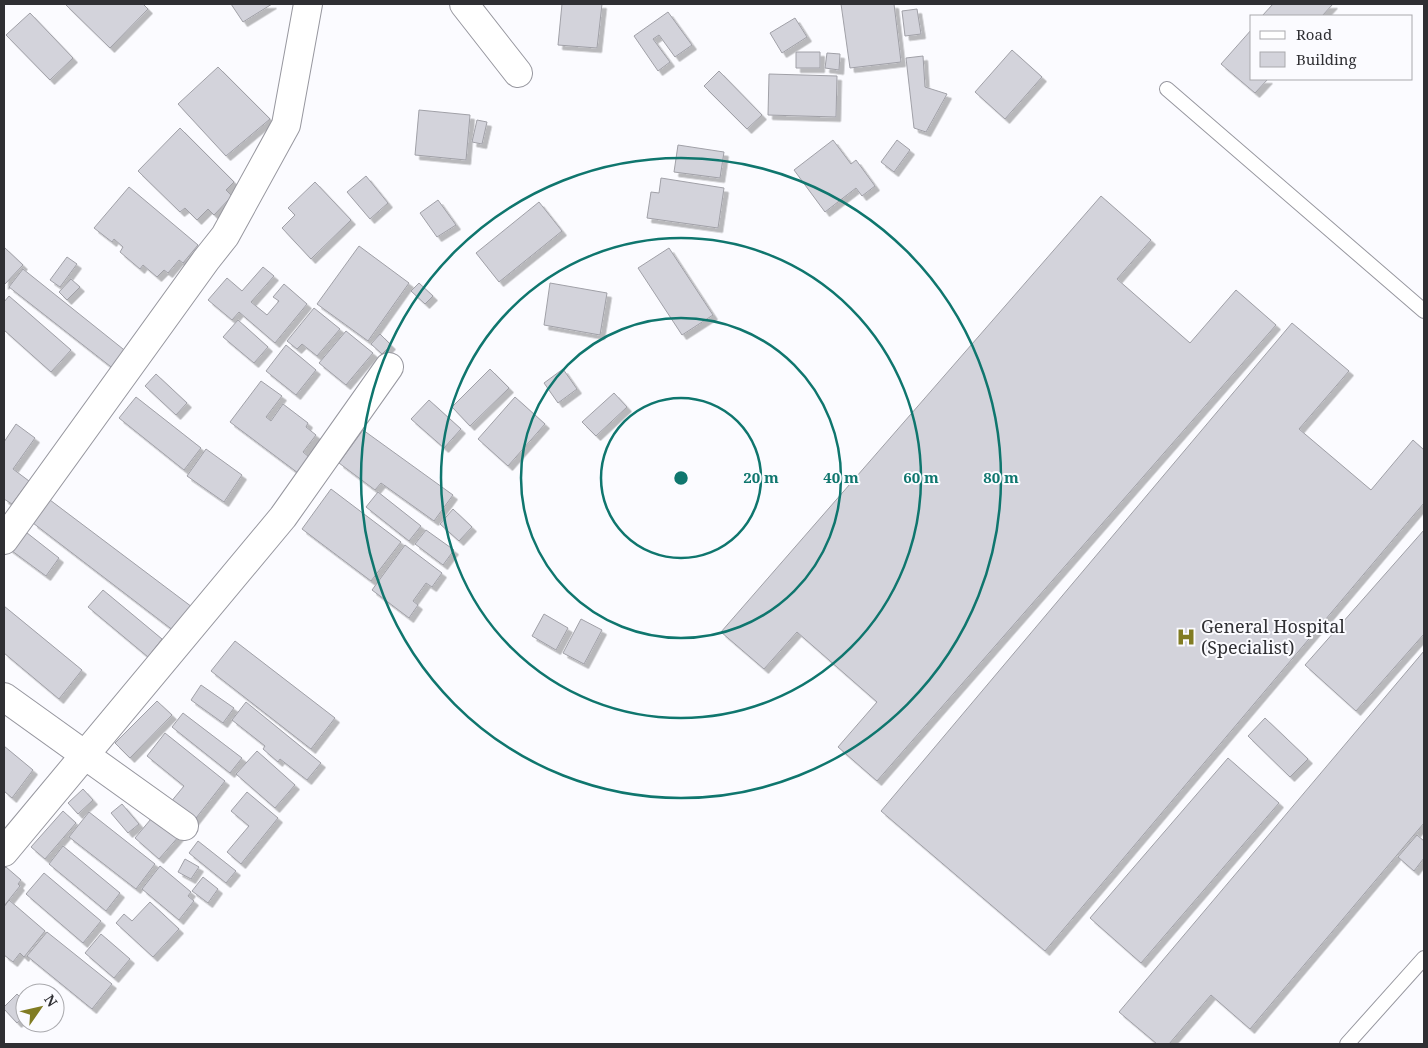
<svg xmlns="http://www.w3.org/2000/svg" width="1428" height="1048" font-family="'Noto Serif',serif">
	<defs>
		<filter id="shadow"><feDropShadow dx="4.5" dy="4.5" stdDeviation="0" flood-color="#0004"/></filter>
	</defs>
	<rect width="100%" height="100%" fill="#fbfbff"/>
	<!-- building -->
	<path fill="#d3d3db" stroke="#a0a0a7" filter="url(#shadow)" d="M65,4H143L148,9L110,48Z
		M231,4H272L243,22Z
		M562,4H602L597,48L558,45Z
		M841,4H894L901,62L850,68Z
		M1273,4H1333L1322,16H1262Z
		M917,9L921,34L905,36L902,11Z
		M668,12L692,45L675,57L659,35L653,39L670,62L658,71L634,36Z
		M30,13L73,58L50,80L6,35Z
		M795,18L807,37L782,53L770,33Z
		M1252,29V79H1268L1255,93L1221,64Z
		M1012,50L1042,77L1005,119L975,92Z
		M796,52H820V68H796Z
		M827,53L840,54L839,70L825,68Z
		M923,56L925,87L947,94L926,132L914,128L906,58Z
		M218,67L270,119L226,156L178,104Z
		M719,71L762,115L747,129L704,86Z
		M769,74L837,76L836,117L768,115Z
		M419,110L470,115L466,160L415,155Z
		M477,120L487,122L482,144L472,142Z
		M180,128L234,182L226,190L232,196L214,215L208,209L197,220L185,208L180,212L138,171Z
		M833,140L851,164L856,160L875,186L862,196L856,188L825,212L794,170Z
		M897,140L910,150L894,172L881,162Z
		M678,145L724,152L720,178L674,172Z
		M366,176L388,203L370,219L347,192Z
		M661,178L724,188L718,228L647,218L651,192L659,193Z
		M315,182L351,220L311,259L282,228L295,215L288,208Z
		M129,187L198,245L183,263L179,260L168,273L164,270L157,277L143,265L140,269L120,252L123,247L114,239L112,242L94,228Z
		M1101,196L1151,240L1117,279L1190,343L1236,290L1276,325L877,781L838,747L877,702L797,632L764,669L721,632Z
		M438,200L456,225L437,237L420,213Z
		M539,202L562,231L499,282L476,253Z
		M359,246L409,283L368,341L317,304Z
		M4,247L23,265L4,285Z
		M669,248L713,315L682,335L638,268Z
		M67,257L77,264L60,287L50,280Z
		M263,267L274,276L251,302L267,315L279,301L273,297L284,284L307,304L275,343L239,312L232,320L208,300L227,278L242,291Z
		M23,269L128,353L115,370L9,287Z
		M71,279L80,287L67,300L59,292Z
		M419,283L433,296L425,304L411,291Z
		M550,283L607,293L600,335L544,325Z
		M9,296L71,350L51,372L4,330V302Z
		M314,308L340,329L317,356L302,344L297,349L287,341Z
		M238,320L268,347L254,363L223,337Z
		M1292,323L1349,371L1299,429L1371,490L1413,440L1424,450V503L1045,951L881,811Z
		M346,331L373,353L346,385L319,363Z
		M380,334L391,345L382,354L371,344Z
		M286,345L316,370L296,395L266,371Z
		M490,369L509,388L470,426L452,407Z
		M563,369L577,389L558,403L544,383Z
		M156,374L187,403L176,415L145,386Z
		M261,381L282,396L266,417L271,421L283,404L308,423L306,427L316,435L303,452L309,457L298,473L230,422Z
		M614,393L627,407L596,436L582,422Z
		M136,397L201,448L184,470L119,418Z
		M515,397L545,424L508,466L478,439Z
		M429,400L461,429L444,448L411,419Z
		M16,424L35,438L13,469L29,481L12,504L4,499V442Z
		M363,430L453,495L434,521L381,483L375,490L339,463Z
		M206,449L242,475L224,502L187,476Z
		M331,489L401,542L371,581L302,529Z
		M378,492L421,526L409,541L366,507Z
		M50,500L192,607L174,631L33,523Z
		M453,509L472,527L459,541L440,524Z
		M22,529L59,558L46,576L8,548Z
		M426,530L454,550L443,565L415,544Z
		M1424,530V634L1356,711L1305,665Z
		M405,545L442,573L432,587L426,583L413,601L418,605L409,618L372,590Z
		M103,590L162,639L148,657L88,607Z
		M4,606L82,670L59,699L4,653Z
		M544,614L568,628L556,650L532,636Z
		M581,619L602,630L584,664L563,653Z
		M235,641L335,718L311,749L211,671Z
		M1424,651V823L1250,1029L1211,995L1169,1044H1157L1119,1012Z
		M201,685L234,708L223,723L191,700Z
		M157,701L172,715L130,758L115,743Z
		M246,702L321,763L307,780L280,759L278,762L263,749L265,746L232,720Z
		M183,713L242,758L230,773L172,727Z
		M1265,718L1308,759L1290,777L1248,736Z
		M165,733L225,781L193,822L170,803L184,786L147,756Z
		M4,746L33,770L12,798L4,791Z
		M257,751L295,785L275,808L236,774Z
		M1228,758L1279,803L1141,963L1090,918Z
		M83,789L93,800L78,814L68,803Z
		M247,792L278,818L241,864L227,852L249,826L231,811Z
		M122,804L139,824L128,833L111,813Z
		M63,811L76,823L45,859L31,847Z
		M89,812L155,864L136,889L69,837Z
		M156,813L180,835L159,859L135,838Z
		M1417,835L1424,841V858L1414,871L1398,857Z
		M198,841L236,871L226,883L189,853Z
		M63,846L120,893L106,911L49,864Z
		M185,859L199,867L191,879L178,872Z
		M160,866L191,892L188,896L194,901L179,920L142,889Z
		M6,867L21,880L18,884L20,886L4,906V869Z
		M44,873L101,921L83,943L26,894Z
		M203,877L218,889L208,903L192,891Z
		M9,900L45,931L24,957L20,953L13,962L4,955V907Z
		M150,902L179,929L153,957L116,923L124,914L132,921Z
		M47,932L112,984L92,1009L27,956Z
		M101,934L130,959L114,978L85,953Z
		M17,994L25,1002V1016L17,1023L4,1009V1007Z"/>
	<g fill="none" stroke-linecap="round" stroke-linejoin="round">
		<!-- lane casing -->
		<g stroke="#97979f" stroke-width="16">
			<path id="lane" d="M1167,89L1424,311
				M1347,1044L1424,958"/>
		</g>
		<!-- street casing -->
		<g stroke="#97979f" stroke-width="30">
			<path id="street" d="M464,4L518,73
				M4,540L206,260L225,236L286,125L308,4
				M4,697L184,826
				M4,852L283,517L389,367"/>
		</g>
		<!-- lane -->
		<use href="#lane" stroke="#fff" stroke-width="14"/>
		<!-- street -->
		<use href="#street" stroke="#fff" stroke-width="28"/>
	</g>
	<!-- distance rings -->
	<g fill="none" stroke="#0f766e" stroke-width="2.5">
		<circle cx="681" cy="478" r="80"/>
		<circle cx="681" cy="478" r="160"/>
		<circle cx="681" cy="478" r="240"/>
		<circle cx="681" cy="478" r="320"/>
	</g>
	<!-- icons -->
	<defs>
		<g id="hospital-bare" transform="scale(1.5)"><path d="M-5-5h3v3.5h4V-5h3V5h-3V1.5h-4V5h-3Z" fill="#817c23" stroke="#fbfbff" stroke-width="2.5" paint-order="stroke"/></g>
	</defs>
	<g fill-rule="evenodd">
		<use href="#hospital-bare" x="1186" y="637"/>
	</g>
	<g text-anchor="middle" stroke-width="4" stroke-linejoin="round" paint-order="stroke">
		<!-- poi labels -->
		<g font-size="18" fill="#2f2f33" stroke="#fbfbff" text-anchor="start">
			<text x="1201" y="633">General Hospital<tspan x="1201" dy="21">(Specialist)</tspan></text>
		</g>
	</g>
	<circle cx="681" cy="478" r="8" fill="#0f766e" stroke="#fbfbff" stroke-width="2.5"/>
	<g font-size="15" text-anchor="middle" font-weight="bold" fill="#0f766e" stroke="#fbfbff" stroke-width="4" stroke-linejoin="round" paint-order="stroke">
		<text x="761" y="483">20 m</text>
		<text x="841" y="483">40 m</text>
		<text x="921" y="483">60 m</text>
		<text x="1001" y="483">80 m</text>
	</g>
	<!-- border -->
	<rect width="1428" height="1048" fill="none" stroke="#2f2f33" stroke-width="10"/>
	<!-- legend -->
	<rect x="1250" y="15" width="162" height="65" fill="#fbfbff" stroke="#a9a9ad"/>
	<rect x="1260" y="31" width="25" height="8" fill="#ffffff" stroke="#a9a9ad"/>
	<text x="1296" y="40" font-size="15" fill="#2f2f33">Road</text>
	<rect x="1260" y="52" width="25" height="15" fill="#d3d3db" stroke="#a9a9ad"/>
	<text x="1296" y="65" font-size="15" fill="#2f2f33">Building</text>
	<!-- north arrow -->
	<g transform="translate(40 1008) rotate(56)"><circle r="24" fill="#fbfbff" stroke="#a9a9ad"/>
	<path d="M0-4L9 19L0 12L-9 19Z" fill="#817c23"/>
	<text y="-8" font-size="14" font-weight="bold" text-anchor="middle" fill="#2f2f33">N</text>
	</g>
</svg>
